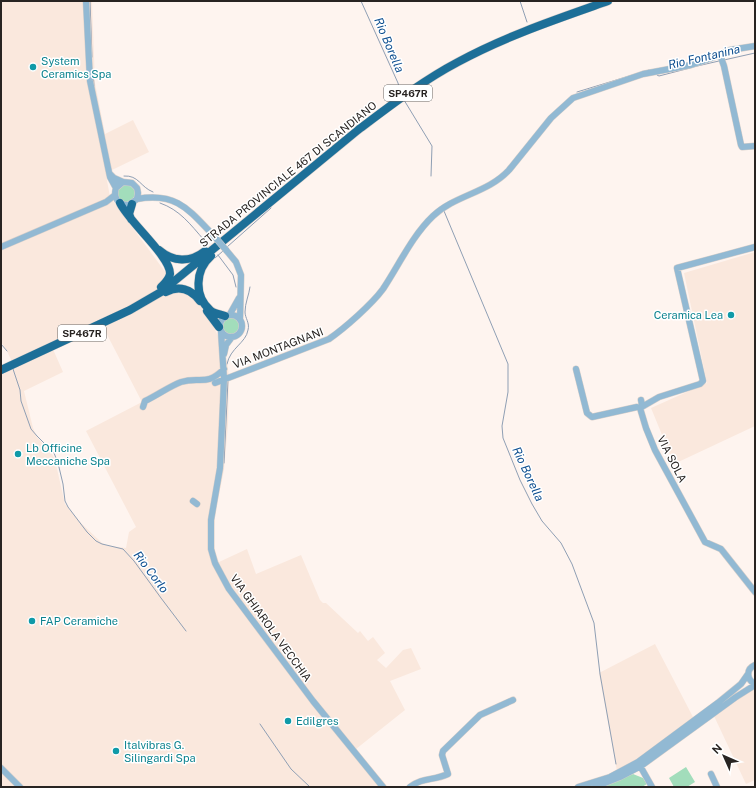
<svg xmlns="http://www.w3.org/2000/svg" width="756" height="788" font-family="'Public Sans',sans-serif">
	<rect width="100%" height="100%" fill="#fef4ef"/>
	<!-- built -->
	<path fill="#fae8dd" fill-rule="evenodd" d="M1,1H92L95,83L105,134L133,120L149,152L112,170L106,175L110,197L166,273L169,286L184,292L198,302L208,315L218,336L221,355L227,361L229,376L228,425L224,470L216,509L213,535L215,552L219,562L247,549L256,574L301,555L320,600L323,603H326L358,633L360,631L368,641L373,637L385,653L377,660L386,668L403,650L411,648L421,669L390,681L405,710L356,749L388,787H1V369L13,364L7,351L1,342ZM101,323L142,402L86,431L136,527L129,532L126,548L108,546L102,543L81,523L65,504L55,460L52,454L37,437L33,428L24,391L63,372L52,347Z
		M755,252V426L674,464L651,408L707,383L684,273Z
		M655,644L693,717L690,727L650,756L617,771L599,673Z
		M755,687V780L746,784L714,716Z"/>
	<!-- green -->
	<path fill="#a2ddbb" d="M117 193a9 9 0 1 1 18 0a9 9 0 1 1-18 0Z
		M222 326a9 9 0 1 1 18 0a9 9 0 1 1-18 0Z
		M686,767L695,782L687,787H674L669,778Z
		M633,774L643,778L647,784L642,787H600Z"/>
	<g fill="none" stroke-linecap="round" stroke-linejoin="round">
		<!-- stream -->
		<path stroke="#8f9fb4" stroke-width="1" d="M90,1L92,57
			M361,1L398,83L401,94
			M520,1L527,22
			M724,60L755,53
			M693,67L719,61
			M93,71L94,86
			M657,75L659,76L690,68
			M577,92L649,70
			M404,100L432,146L431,176
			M124,176C139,175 140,187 153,192
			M160,203C180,210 190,224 204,240
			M444,211L508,364V392L502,426L503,438L520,480L532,504L542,521L561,543L572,564L594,623L600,674L616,764
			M227,247L271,208
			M218,255L233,275L236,287
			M215,258L223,251
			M1,344L7,351
			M227,364C230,348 246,343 248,330C250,323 245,318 245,312C245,303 249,295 250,287
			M13,369L20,390L21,401L31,429L37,436L54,453L58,463L63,484L65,501L68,507L87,532L96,541L102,544L123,549L134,561L161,598L186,631
			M224,463L228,380
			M260,724L291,769L310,787"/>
		<!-- minor casing -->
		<g stroke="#d7cfca" stroke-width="7">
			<path id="minor" d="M86,1L90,81L110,177L116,188
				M720,55L724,66L741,145L742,147L755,146
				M110,174L114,178L123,182L132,183L137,188L138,193L137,199L129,205C118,205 113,198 116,188L123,182
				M137,199C177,192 189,210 214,236
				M1,247L106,202L115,195
				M226,250L236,262L241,275L240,319
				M230,314L239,298
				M220 326a11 11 0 1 1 22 0a11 11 0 1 1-22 0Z
				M221,332L224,379L222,425L220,468L211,520V549L215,563L229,589L313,701L383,787
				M224,354L226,345L232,337
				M576,369L587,413L592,417L637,407L640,408L646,428L655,450L705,542L721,549L755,592
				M215,383L329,339C345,328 372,304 383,289C399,265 412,236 433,216C455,195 488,193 509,170L551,118L573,98L643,74L691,65L712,58L730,50L755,46
				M641,400L642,405L640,408L659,397L700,384L703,381L677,268L755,247
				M143,407L145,401C156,396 170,386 181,382C200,376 206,387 224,369
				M193,501L197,504
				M755,665C746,669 746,679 755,684
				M639,764L652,787
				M1,768L20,787
				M711,774L717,787
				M410,787C423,777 433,781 448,774L442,755L443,751L480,715L513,700
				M578,787L610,777L638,762L719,702L741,684L748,674
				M595,787L620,777L641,766L736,697L755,685"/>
		</g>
		<!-- highway casing -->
		<g stroke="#d7cfca" stroke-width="9">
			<path id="highway" d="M120,203C128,221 171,257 170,274C169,280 165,283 161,287
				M131,219L129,214L132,204
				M159,250C173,262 190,263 205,251
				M211,256C195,270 194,296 210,310C214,314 220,314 225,316
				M166,292C179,285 191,289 200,301
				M207,311L219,327
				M1,370L130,310L161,292L358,130C390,106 422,81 458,62C506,36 557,19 608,1"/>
		</g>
		<!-- minor -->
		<use href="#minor" stroke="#92b9d3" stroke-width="6"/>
		<!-- highway -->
		<use href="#highway" stroke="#1d6f98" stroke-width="8"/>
		<!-- minor-bridge casing -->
		<g stroke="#d7cfca" stroke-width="7" stroke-linecap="butt">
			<path id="minor-bridge" d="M214,236L226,250"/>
		</g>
		<!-- minor-bridge -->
		<use href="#minor-bridge" stroke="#92b9d3" stroke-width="6"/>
	</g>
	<!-- markers -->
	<g fill="#0f9aa8" stroke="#fff" stroke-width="1.5">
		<circle cx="33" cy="67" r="4"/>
		<circle cx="731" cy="315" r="4"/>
		<circle cx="18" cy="454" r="4"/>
		<circle cx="32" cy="621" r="4"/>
		<circle cx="288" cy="721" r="4"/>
		<circle cx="116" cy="751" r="4"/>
	</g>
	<g text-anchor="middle" stroke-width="3" stroke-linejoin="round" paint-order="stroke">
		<!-- shield labels -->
		<g fill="#fff" stroke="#686664" stroke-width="1">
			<rect x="384" y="85" width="48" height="16" rx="3"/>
			<rect x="58" y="325" width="48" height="16" rx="3"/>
		</g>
		<g font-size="10" font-weight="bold" fill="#282422">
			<text x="408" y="97">SP467R</text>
			<text x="82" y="337">SP467R</text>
		</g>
		<!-- culture labels -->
		<g font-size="11" fill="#0d838f" stroke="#fff" text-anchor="start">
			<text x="41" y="65">System<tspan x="41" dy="13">Ceramics Spa</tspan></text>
			<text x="723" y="319" text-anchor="end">Ceramica Lea</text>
			<text x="26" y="452">Lb Officine<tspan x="26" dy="13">Meccaniche Spa</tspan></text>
			<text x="40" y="625">FAP Ceramiche</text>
			<text x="296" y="725">Edilgres</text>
			<text x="124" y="749">Italvibras G.<tspan x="124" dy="13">Silingardi Spa</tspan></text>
		</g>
		<!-- street labels -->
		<g font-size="11" fill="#282422" stroke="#fff">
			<text transform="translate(288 174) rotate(-39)" y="4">STRADA PROVINCIALE 467 DI SCANDIANO</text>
			<text transform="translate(278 348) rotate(-21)" y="4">VIA MONTAGNANI</text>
			<text transform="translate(672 459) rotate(63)" y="4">VIA SOLA</text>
			<text transform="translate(271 628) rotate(54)" y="4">VIA GHIAROLA VECCHIA</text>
		</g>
		<!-- water labels -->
		<g font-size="12" font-style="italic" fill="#0e4f90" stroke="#fff">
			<text transform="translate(389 45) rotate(67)" y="4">Rio Borella</text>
			<text transform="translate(704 57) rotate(-13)" y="4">Rio Fontanina</text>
			<text transform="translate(528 474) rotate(65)" y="4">Rio Borella</text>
			<text transform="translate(151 572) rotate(53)" y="4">Rio Corlo</text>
		</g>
	</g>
	<!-- border -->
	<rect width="756" height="788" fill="none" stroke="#282422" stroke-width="4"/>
	<!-- north arrow -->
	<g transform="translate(724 756) rotate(315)" stroke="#ffffff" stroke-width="3" paint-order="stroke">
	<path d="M0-3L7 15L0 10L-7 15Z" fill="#282422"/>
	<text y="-6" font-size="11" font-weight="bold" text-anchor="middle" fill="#282422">N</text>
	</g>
</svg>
